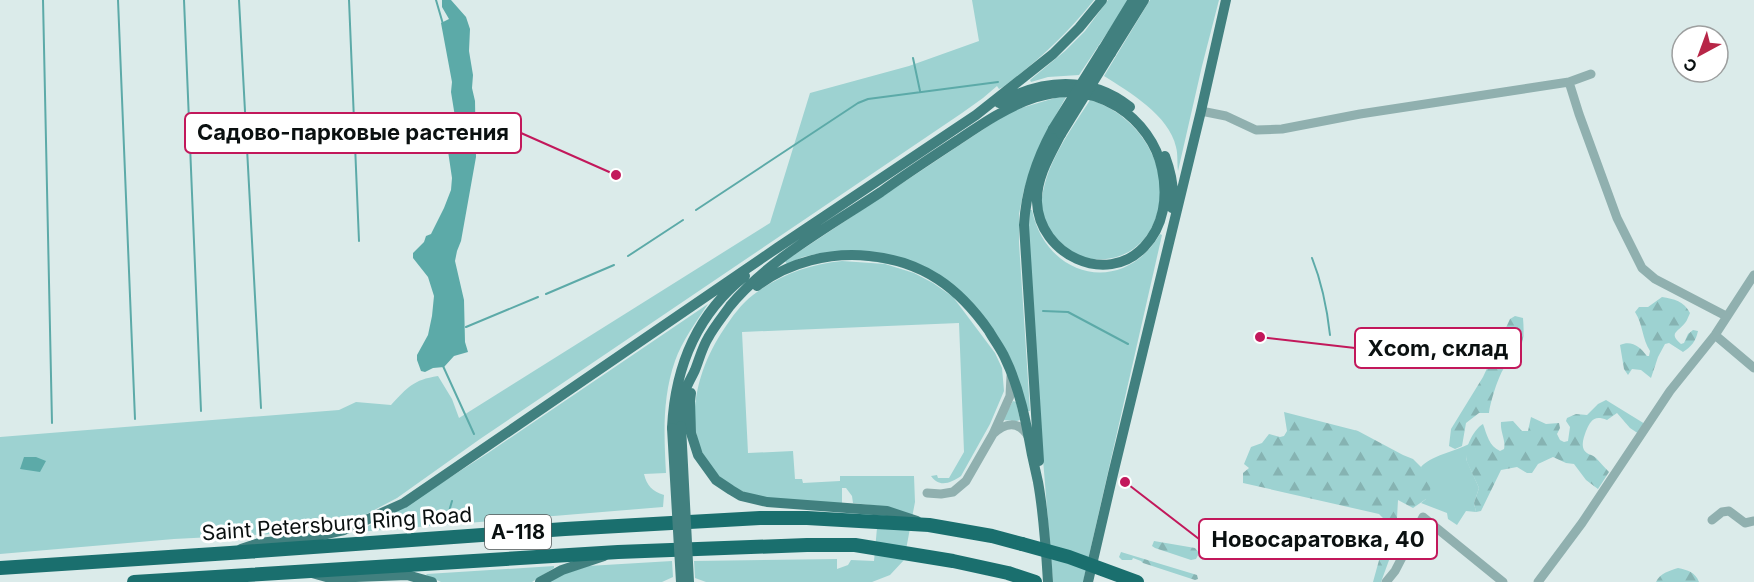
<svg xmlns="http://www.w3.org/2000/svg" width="1754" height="582" font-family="Inter,sans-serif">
	<defs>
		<pattern id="forest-firs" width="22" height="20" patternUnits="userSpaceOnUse" patternTransform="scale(1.5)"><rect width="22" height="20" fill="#9dd2d1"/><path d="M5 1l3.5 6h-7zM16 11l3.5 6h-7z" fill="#86b3b2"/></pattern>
	</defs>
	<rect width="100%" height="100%" fill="#dbebea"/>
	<!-- green -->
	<path fill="#9dd2d1" d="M972,0H1094C1066,35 1039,60 1003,87L999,89L997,86L983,98L962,113L480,439L397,498L361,517L332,528L311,532L174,539L0,554V437L339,410L356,402L391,405C408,387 413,380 438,376L452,399L459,418L770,223L810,93L909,66L979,41Z
		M1108,0H1129L1079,75L1048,77L1031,82L1030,80L1065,51L1085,31Z
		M1150,0H1219L1202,66L1178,171C1177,163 1178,154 1176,147C1169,115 1129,92 1104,76Z
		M1066,97L1043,138L1024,189L1019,214V243L1030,411H1028L1009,355L931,271L821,253L803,257L787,264L785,261L1011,111L1055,98Z
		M1090,100C1120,109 1144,132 1155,161C1170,201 1153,254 1106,259C1096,260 1084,259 1075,254C1068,250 1063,244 1057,239C1047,229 1040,212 1042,198C1047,161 1071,130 1090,100Z
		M1030,210H1032C1046,278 1123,297 1160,234L1162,235L1083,582H1053L1039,410L1028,241Z
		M842,261L885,264L914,273L933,283L953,297L995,353L1002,368L1004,391L990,424L961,476C951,483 939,488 931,476L937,475L938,478H949L964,452L959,323L742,332L748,453L793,451L795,479H802L803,483L840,481V476H914L915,502L904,560L890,575L872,582H706L695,578L694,561L837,559V569L848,565L851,560L874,561L879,506L853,503L852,496L846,488H842V504C815,502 765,502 742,491C675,460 689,380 724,329C732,317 741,304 753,295C779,275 810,264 842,261Z
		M708,304C696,322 682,341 675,361C662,398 664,436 666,473L644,474C647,486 652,491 664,495L663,507L357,532L404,507L488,453Z
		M1013,401L1016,402L1020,420L1017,421L1002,420Z
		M1469,444L1466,459L1479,488L1474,503L1476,512L1466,511L1457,525L1448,519L1447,513L1421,503L1426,499L1421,467C1430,456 1456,451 1469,444Z
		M672,561L673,577L662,582H548L564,574L588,566Z
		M554,566V568L532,582H441L426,575L427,574Z"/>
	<!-- forest -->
	<path fill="url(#forest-firs)" d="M1662,297C1674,299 1684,301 1690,313C1689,315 1687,321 1685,323C1678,332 1668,333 1681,344L1684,343L1688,334L1693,330L1698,331C1696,341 1691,347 1683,352L1669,343L1665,344L1658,357L1651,378L1641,370L1632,369L1628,375L1624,369L1620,345C1632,340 1640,347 1647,356H1649L1650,351C1642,339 1643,324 1635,312L1639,307H1648Z
		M1515,316L1523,318C1524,331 1525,344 1516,354C1512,359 1507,363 1504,368C1498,377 1490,403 1489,413H1479L1466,423L1462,446L1455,449L1449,446L1451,429L1483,377L1510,319Z
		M1606,400L1645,424L1639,434L1630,428L1617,413L1607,420C1594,415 1591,420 1586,431C1584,437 1581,444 1584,450C1587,455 1592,454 1596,458C1600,462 1604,467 1609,472L1598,489L1586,480L1574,464L1566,463L1553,457L1538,464L1532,473H1527L1517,467L1501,470L1481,511L1476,512L1474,503L1479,488C1475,479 1471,471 1467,462C1463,450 1473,430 1483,424C1487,435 1489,446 1500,451L1504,449C1506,440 1500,432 1501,422L1513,421L1522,431H1528L1531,417L1546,424L1559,423L1560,428L1557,434L1560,440L1564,442L1568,441L1570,427L1566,421L1567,418L1576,414L1587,415L1598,404Z
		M1284,412L1358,431L1403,455L1413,459L1421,467L1431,486L1429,494L1426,499L1413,508L1398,500L1397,518L1399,533L1381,582H1373L1389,524L1379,514L1243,483V473L1249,468L1244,464L1251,447L1262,443L1269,434L1280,437L1284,436L1287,431Z
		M1154,541L1195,548L1199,553L1196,559L1191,560L1155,548L1152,546Z
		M1121,552L1197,575L1198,579L1195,580L1143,563L1141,561L1133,558L1132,560H1122L1119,557Z
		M1678,568C1688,570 1695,572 1699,582H1656C1660,573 1669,571 1678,568Z"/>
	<!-- water -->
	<path fill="#5caaa8" d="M442,0H451L466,17L470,29L469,51L473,75L472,88L475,101L476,157L461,241L457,251L455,261L464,300L465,342L468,352L454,356L444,367L433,368L425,372L421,371L417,360V355L428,335L432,316L434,296L428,277L413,258V253L424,242L426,236L431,234L444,208L451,190L452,178L448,151V140L456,123L451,92L452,82L441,23L449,19L442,7Z
		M24,457H36L46,461L40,472L20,469Z"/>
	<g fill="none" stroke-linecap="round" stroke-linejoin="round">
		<!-- stream -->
		<path stroke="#5caaa8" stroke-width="2" d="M43,0L52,423
			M118,0L135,419
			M184,0L201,411
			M239,0L261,408
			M349,0L359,241
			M436,0L443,24
			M913,58L920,91
			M696,210L858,103L868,99L998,82
			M628,256L683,220
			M1312,258C1322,283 1327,308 1330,335
			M546,294L614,265
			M1043,311L1068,312L1128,344
			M466,327L538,297
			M443,366L474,434
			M448,515L452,501"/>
		<!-- minor -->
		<path stroke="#90b0af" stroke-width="9" d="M1569,82L1579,114L1617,218L1642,268L1655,279L1726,316
			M1201,111L1226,116L1256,130L1282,129L1360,114L1569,82L1591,74
			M1715,335L1754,368
			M993,434C1005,423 1018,420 1028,436
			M927,493L941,494L953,492L966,481L993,434L1010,396L1011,376
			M1712,520L1722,512L1729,511L1745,523L1754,521
			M1386,582L1395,571L1423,517L1503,582
			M1538,582L1582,523L1670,391L1715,335L1754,275"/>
		<!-- major -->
		<path stroke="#41807f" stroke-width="10" d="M1103,49L1133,0
			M1111,53L1144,0
			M999,103C1042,79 1090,75 1130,107
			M1165,156C1171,172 1175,190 1172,208
			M757,286C789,262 830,252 869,256C923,261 959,288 989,331C994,340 1001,349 1005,358C1020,389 1026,422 1032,455C1034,464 1036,473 1038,482C1044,515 1046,549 1048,582
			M691,393L690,401L691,433L698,455L716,480L731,490L741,496L767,502L887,511L917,521
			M681,426C682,415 682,402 685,392C687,384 692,377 695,370C699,360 702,348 708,338C714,327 723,316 730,306C769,259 830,226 881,192C906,174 932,157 958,140C1007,107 1060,71 1118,107C1140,121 1157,144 1162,169C1168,197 1164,226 1144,247C1106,287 1039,254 1037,202C1036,178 1050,155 1061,134
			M672,428C675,367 697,314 745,276
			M1039,461L1024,225C1026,190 1036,160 1053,129
			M241,549L259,543L313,537L344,530L404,503L777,248L976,115L1053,54L1079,28L1102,0
			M312,573L330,578L407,575L432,582
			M540,582L562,570L604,556
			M1088,582L1113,474L1201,111L1226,0"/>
		<!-- highway -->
		<path stroke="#1a6f6e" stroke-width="14" d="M0,568L230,553L565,529L760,518H807L929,525L992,536L1022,544
			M134,582L618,552L807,545H855L953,561L1008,573L1035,582"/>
		<!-- major-bridge -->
		<path stroke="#41807f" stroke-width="10" d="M1053,129L1103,49
			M1061,134L1111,53
			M681,426L689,582
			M672,428L681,582"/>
		<!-- highway-bridge -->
		<path stroke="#1a6f6e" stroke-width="14" d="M1022,544L1069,557L1137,582"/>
	</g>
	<g text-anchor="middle" stroke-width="6" stroke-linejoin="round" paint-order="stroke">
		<!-- shield labels -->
		<rect fill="#fff" stroke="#545858" stroke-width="1.5" x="485" y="515" width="66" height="34" rx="4.5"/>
		<g font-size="20" font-weight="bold" fill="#0a1010">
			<text x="518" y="539">А-118</text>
		</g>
		<!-- street labels -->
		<g font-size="21" fill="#0a1010" stroke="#fff">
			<text transform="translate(337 524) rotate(-4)" y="7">Saint Petersburg Ring Road</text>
		</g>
	</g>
	<!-- callouts -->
	<path fill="none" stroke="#c2185b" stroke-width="2" d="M616 175L521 133M1260 337L1355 348M1125 482L1199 539"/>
	<g fill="#c2185b" stroke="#fff" stroke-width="2">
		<circle cx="616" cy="175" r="6"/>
		<circle cx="1260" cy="337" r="6"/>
		<circle cx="1125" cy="482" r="6"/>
	</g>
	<g fill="#fff" stroke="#c2185b" stroke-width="2">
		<rect x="185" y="113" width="336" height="40" rx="6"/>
		<rect x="1355" y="328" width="166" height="40" rx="6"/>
		<rect x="1199" y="519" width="238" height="40" rx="6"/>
	</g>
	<g font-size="22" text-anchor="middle" font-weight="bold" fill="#0a1010">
		<text x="353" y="140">Садово-парковые растения</text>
		<text x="1438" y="356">Xсom, склад</text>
		<text x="1318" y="547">Новосаратовка, 40</text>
	</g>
	<!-- north arrow -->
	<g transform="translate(1700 54) rotate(221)"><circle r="28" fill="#ffffff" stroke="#9d9f9f" stroke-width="1.5"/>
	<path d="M0-4.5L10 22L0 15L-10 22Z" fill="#b72647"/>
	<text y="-9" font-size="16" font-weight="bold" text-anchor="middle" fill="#0a1010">С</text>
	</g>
</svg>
